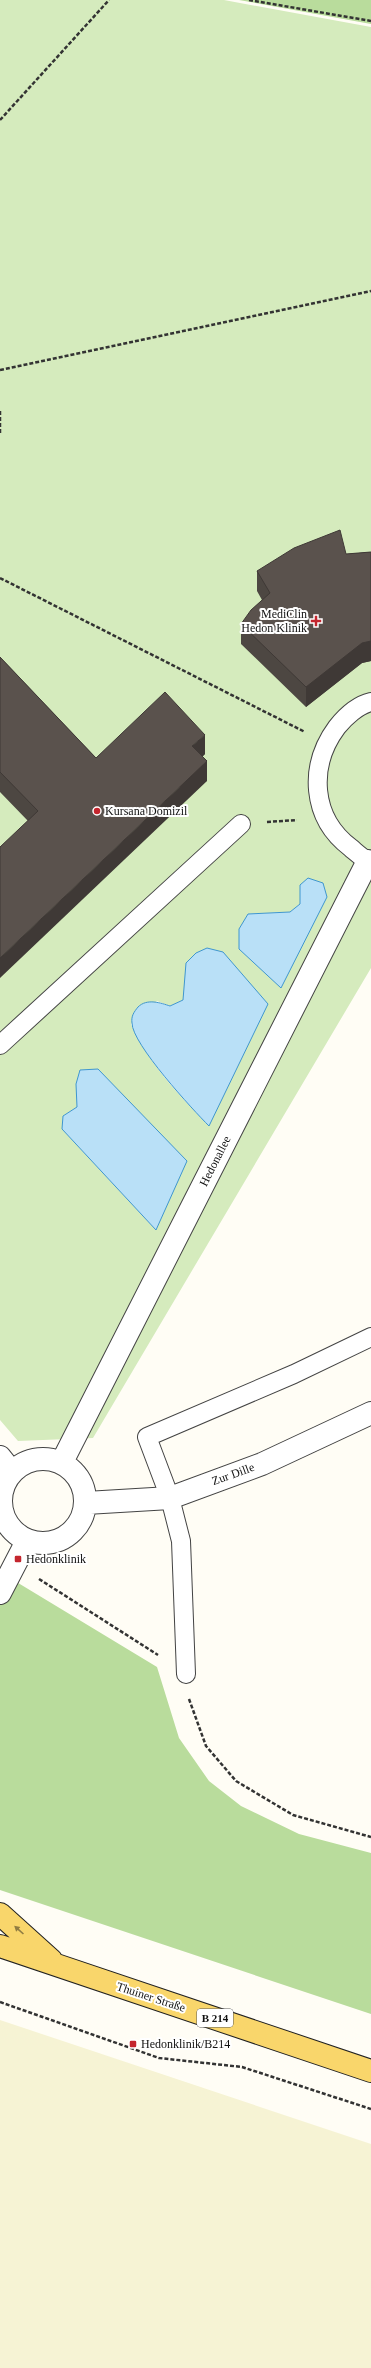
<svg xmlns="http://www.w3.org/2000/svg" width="371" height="2368" font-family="'Times New Roman',serif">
	<rect width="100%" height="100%" fill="#fffdf5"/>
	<!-- farmland -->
	<path fill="#f6f3d4" d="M0,2020L371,2144V2368H0Z"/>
	<!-- green -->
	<path fill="#d5ebbd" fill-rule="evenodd" d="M0,0H224L371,27V968L93,1438L18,1441L0,1420ZM300,904L281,987L249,914L290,912ZM185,984L209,1126C180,1096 148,1063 131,1024L157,1001L170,1006L183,1000ZM77,1107L156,1230L62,1129L63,1116Z"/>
	<!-- forest -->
	<path fill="#b9dc9c" d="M239,0H371V24Z
		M0,1572L157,1667L179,1738L209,1781L241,1806L299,1834L371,1853V2014L0,1890Z"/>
	<!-- water -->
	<path fill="#b9e0f7" stroke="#3f96cf" d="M308,878L323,883L327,897L281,988L239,949V929L248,914L290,912L300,904V885Z
		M207,948L223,952L268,1004L209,1126C193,1110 132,1044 132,1023C131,1016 134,1012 138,1007C147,998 161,1003 170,1006L183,1000L186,963L196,953Z
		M98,1069L187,1161L156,1230L62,1129L63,1116L77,1107L76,1084L80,1070Z"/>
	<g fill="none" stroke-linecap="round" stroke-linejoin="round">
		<!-- lane casing -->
		<g stroke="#444" stroke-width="20">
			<path id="lane" d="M371,702C358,705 345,717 337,727C308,766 311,818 351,848C357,853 364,860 371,862
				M0,1045L241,824
				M186,1674L181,1541L170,1498L147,1437L294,1374L371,1337"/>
		</g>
		<!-- street casing -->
		<g stroke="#444" stroke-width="24">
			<path id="street" d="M0,1457L12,1472
				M1 1501a42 42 0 1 1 84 0a42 42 0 1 1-84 0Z
				M62,1462L368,861
				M86,1503L170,1498L262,1464L371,1413
				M0,1593L27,1541"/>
		</g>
		<!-- primary casing -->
		<g stroke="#222" stroke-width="24">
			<path id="primary" d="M0,1914L51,1960
				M0,1946L371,2071"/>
		</g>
		<!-- path -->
		<path stroke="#333" stroke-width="2.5" stroke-dasharray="4 2" stroke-linecap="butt" d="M249,0L371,21
			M0,120L109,0
			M0,370L371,291
			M0,411V435
			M0,578L305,732
			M267,822L297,820
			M39,1579L158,1655
			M189,1699L206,1746L236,1781L293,1815L371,1837
			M0,2002L159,2058L242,2067L371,2109"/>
		<!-- lane -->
		<use href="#lane" stroke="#fff" stroke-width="18"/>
		<!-- street -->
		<use href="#street" stroke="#fff" stroke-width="22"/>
		<!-- primary -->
		<use href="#primary" stroke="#f9d66b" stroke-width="22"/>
	</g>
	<!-- wall -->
	<path fill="#4d4742" d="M371,552V661L362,663L306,707L241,644V624L262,600L257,591V571L346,554Z
		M0,657L96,758L205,754L202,757L207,781L28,821L0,792Z"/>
	<!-- shaded-wall -->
	<path fill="#3f3936" d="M371,641V661L362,663L306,707V687L362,643Z
		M205,735V754L192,766V746Z
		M207,761V781L0,978V958Z"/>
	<!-- building -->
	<path fill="#5a524d" stroke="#3f3936" d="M340,530L346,554L371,552V641L362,643L306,687L241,624L251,610L270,593L257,571L294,548Z
		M0,657L96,758L165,692L205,735L192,746L207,761L0,958V847L38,811L0,772Z"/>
	<!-- one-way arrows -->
	<defs><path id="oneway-solid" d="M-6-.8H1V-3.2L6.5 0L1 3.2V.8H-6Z"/></defs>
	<use fill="#917d42" href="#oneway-solid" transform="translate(19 1930) rotate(-138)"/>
	<!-- markers -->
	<g fill="#c4262e" stroke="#fff" stroke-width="1.5">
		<path d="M314 615h4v4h4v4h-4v4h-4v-4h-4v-4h4z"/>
		<circle cx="97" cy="811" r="4"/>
		<rect x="14" y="1555" width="8" height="8" rx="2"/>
		<rect x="129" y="2040" width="8" height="8" rx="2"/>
	</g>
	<g text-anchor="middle" stroke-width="4" stroke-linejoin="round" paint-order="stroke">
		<!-- shield labels -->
		<rect fill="#fff" stroke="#585858" stroke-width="1" x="197" y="2009" width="36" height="18" rx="3"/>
		<g font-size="11" font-weight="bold" fill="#111">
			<text x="215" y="2022">B 214</text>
		</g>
		<!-- poi labels -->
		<g font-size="12" fill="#111" stroke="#fff" text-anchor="start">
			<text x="307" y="618" text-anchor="end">MediClin<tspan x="307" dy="14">Hedon Klinik</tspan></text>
			<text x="105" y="815">Kursana Domizil</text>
			<text x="26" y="1563">Hedonklinik</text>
			<text x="141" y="2048">Hedonklinik/B214</text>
		</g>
		<!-- street labels -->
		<g font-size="12" fill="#111" stroke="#fff">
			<text transform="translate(215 1161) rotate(-63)" y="4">Hedonallee</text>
			<text transform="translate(233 1474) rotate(-20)" y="4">Zur Dille</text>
			<text transform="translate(151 1997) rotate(18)" y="4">Thuiner Straße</text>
		</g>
	</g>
</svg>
